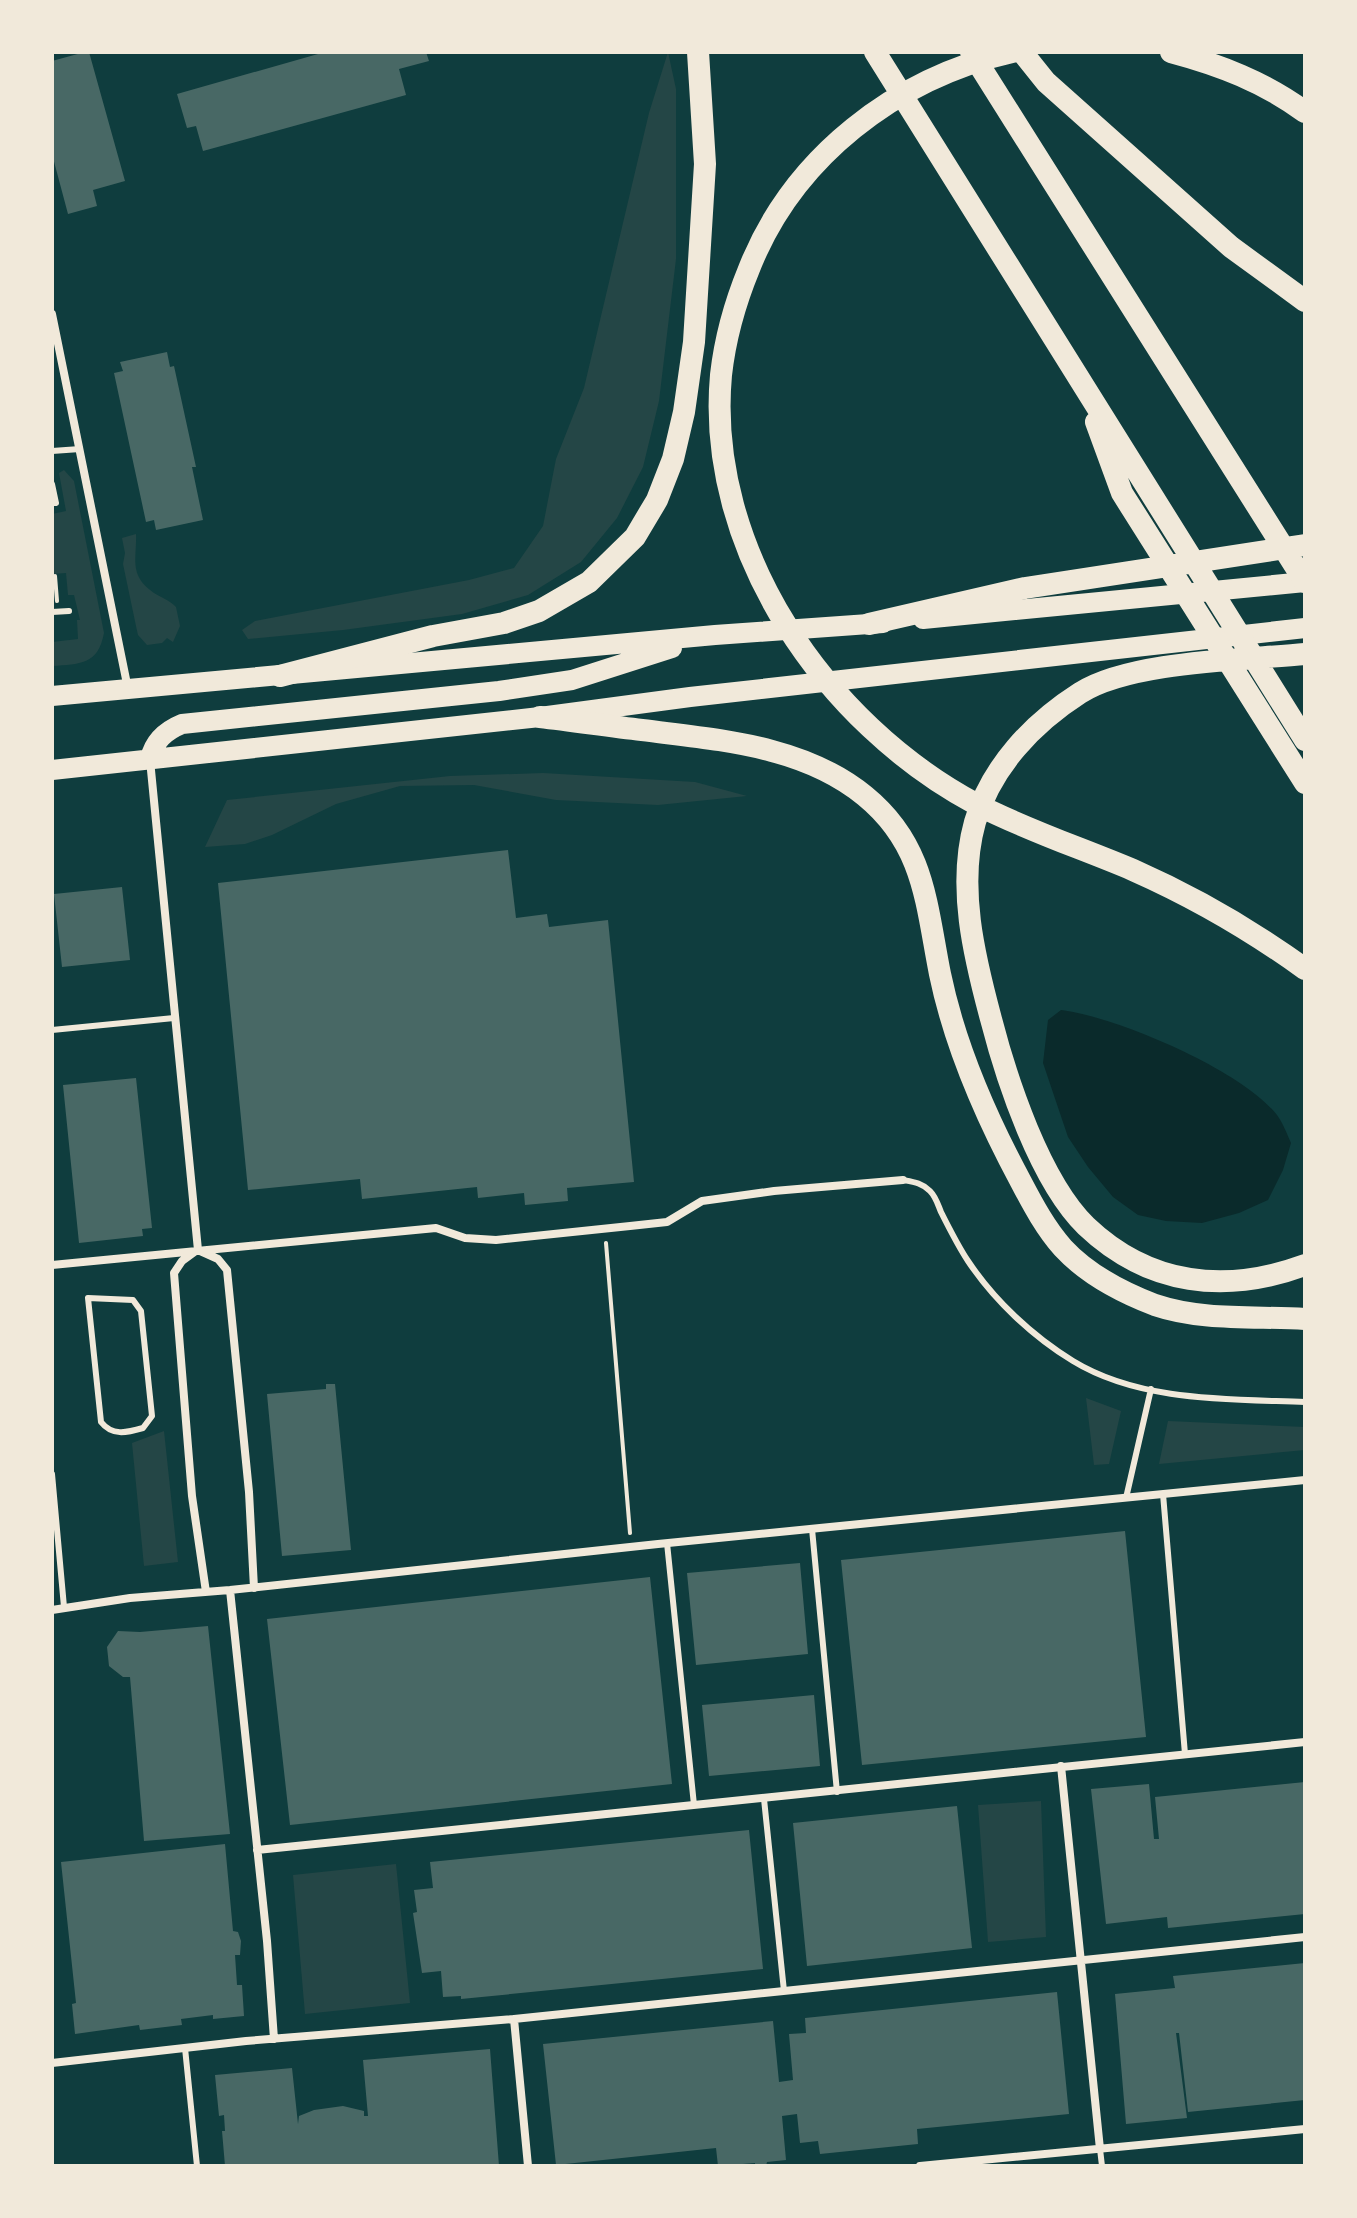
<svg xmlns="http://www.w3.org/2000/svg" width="1357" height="2218" font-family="Mulish,sans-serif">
	<rect width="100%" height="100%" fill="#0f3d3e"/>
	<!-- green -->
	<path fill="#244646" d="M668,52L676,89V259L659,401L643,467L617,518L581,562L528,595L462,614L343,630L248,639L242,630L255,621L469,580L514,568L543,526L556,459L584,388L649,113Z
		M64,470L74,481L104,633C98,665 80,664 52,666V642L78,639L77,620H80L74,595H68L66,573L52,574V514L66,511L59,473Z
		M136,534C137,559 128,575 154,593C162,598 169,600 176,607L180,626L173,642L167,638L162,643L147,645L138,635L136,626L123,564L125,553L122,538Z
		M543,773L695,782L747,796L658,805L556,800L474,785L400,786L336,804L272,835L245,844L205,847L227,800L450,776Z
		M1086,1398L1121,1411L1109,1464L1094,1465Z
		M1168,1421L1305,1427V1450L1159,1464Z
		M164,1431L178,1562L144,1566L132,1443Z
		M1041,1801L1046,1937L988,1942L978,1805Z
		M396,1864L410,2003L305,2014L293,1875Z"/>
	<!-- water -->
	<path fill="#0a2a2b" d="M1061,1010C1117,1017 1242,1070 1277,1115C1283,1123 1287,1134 1291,1143L1283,1170L1268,1200L1239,1213L1202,1223L1166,1221L1138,1215L1113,1197L1088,1167L1068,1137L1043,1063L1048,1020Z"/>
	<!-- building -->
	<path fill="#486865" d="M85,52H89L125,181L93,190L97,206L68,214L52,154V61Z
		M325,52H426L429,61L399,69L406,95L203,151L196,126L187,128L177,94Z
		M167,352L170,367L174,366L196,467H192L203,520L156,530L154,520L146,522L114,373L123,371L120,362Z
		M508,850L516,918L547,914L549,927L608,920L634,1182L567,1188L568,1201L525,1205L524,1193L478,1198L477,1187L362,1199L360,1179L248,1190L218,883Z
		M122,887L130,960L62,967L54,894Z
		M136,1078L152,1228L142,1229L143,1236L79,1243L63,1085Z
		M326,1384H335L351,1550L282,1556L267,1394L326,1389Z
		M1125,1531L1146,1737L862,1765L841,1560Z
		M800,1563L808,1654L696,1665L687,1573Z
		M650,1577L672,1784L290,1825L267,1619Z
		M208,1626L230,1834L144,1841L130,1677H123L109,1666L107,1647L118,1631L140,1632Z
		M814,1695L820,1766L709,1776L702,1705Z
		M1305,1782V1914L1168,1928L1167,1917L1106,1924L1091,1789L1149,1784L1154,1839H1159L1155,1797Z
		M957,1806L972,1948L807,1966L793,1823Z
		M749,1830L763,1969L461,1999V1996L443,1997L441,1971L422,1973L413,1913L417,1912L414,1890L433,1888L430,1862Z
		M225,1844L233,1931L238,1932L241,1941L240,1955H235L237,1985H242L244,2016L213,2019V2015L181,2019L182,2025L140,2030L139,2025L75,2034L72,2004L76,2003L61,1862Z
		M1305,1963V2100L1188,2112L1179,2033H1176L1187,2118L1126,2124L1115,1994L1175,1988L1173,1976Z
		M1057,1992L1069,2114L917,2129L918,2144L820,2154L818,2141L800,2143L797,2114L782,2116L786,2160L767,2162L766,2166H755V2163L718,2166L716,2148L556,2165L543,2044L773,2021L779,2082L793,2080L789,2034L806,2033L805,2018Z
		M490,2049L499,2166H225L222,2131H225L224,2115L219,2116L215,2075L292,2068L298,2124L299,2116L314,2110L343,2106L364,2111V2116H368L363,2060Z"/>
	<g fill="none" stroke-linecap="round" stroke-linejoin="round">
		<!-- path -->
		<path stroke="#f1e9da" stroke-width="4" d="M55,576L57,601
			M606,1243L630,1533"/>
		<!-- service -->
		<path stroke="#f1e9da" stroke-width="6" d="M52,451L80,449
			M52,484L56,503H52
			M52,612L69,611
			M52,1030L174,1018
			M903,1180C914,1182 922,1183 930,1191C936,1197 938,1205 941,1212C949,1228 958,1246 968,1261C994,1300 1032,1336 1073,1361C1140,1402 1229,1399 1305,1402
			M88,1298L133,1300L141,1311L152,1416L143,1428C126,1433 112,1436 101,1422Z
			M52,1474L64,1607
			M1163,1494L1185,1754
			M1126,1498L1151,1389
			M812,1529L837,1792
			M667,1543L694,1805
			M764,1799L784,1991
			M185,2048L197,2166
			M1100,2149L1102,2166"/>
		<!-- minor -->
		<path stroke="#f1e9da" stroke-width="8" d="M52,314L128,689
			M150,760L198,1250
			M197,1250L182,1261L174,1273L192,1496L206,1592
			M198,1250L218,1259L227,1270L249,1492L254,1588
			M52,1265L436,1228L465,1238L496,1240L630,1226L667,1222L702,1201L774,1191L903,1180
			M230,1590L267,1941L274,2039
			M52,1610L130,1598L230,1590L658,1544L1305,1480
			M1061,1766L1100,2149
			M257,1850L1305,1742
			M514,2019L528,2166
			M52,2063L246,2041L514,2019L1305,1937
			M920,2166L1305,2129"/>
		<!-- primary -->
		<path stroke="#f1e9da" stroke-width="20" d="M923,619L1305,582
			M52,696L715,635L883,623
			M150,759C154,741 165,731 182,724L499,691L572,680L672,648
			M52,770L540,717L690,697L1305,628"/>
		<!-- motorway -->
		<path stroke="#f1e9da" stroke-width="22" d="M875,52L1305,740
			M971,52L1305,582
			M1012,52C896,78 793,157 749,269C735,303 725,339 721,375C705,550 826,724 976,804C1026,830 1081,848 1133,870C1194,897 1251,930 1305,969
			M1022,52L1046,82L1231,247L1305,301
			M1171,52C1220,65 1264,82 1305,112
			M1096,422L1122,493L1305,783
			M869,624L1025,588L1305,545
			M1305,654C1244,660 1130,661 1080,693C1033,723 991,767 975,822C957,886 974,956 991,1019C1007,1081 1040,1181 1086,1226C1149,1286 1226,1294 1305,1265
			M280,676L433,636L504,623L539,611L589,582L635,537L657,500L673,459L684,412L694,342L705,164L698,52
			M540,717C574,721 608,726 642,730C718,740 803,745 865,796C925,845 926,904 940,974C955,1047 986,1117 1021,1182C1033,1205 1046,1229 1063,1248C1088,1275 1121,1292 1155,1305C1202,1321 1256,1316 1305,1319"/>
	</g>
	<!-- border -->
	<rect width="1357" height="2218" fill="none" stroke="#f1e9da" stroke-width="108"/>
</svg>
